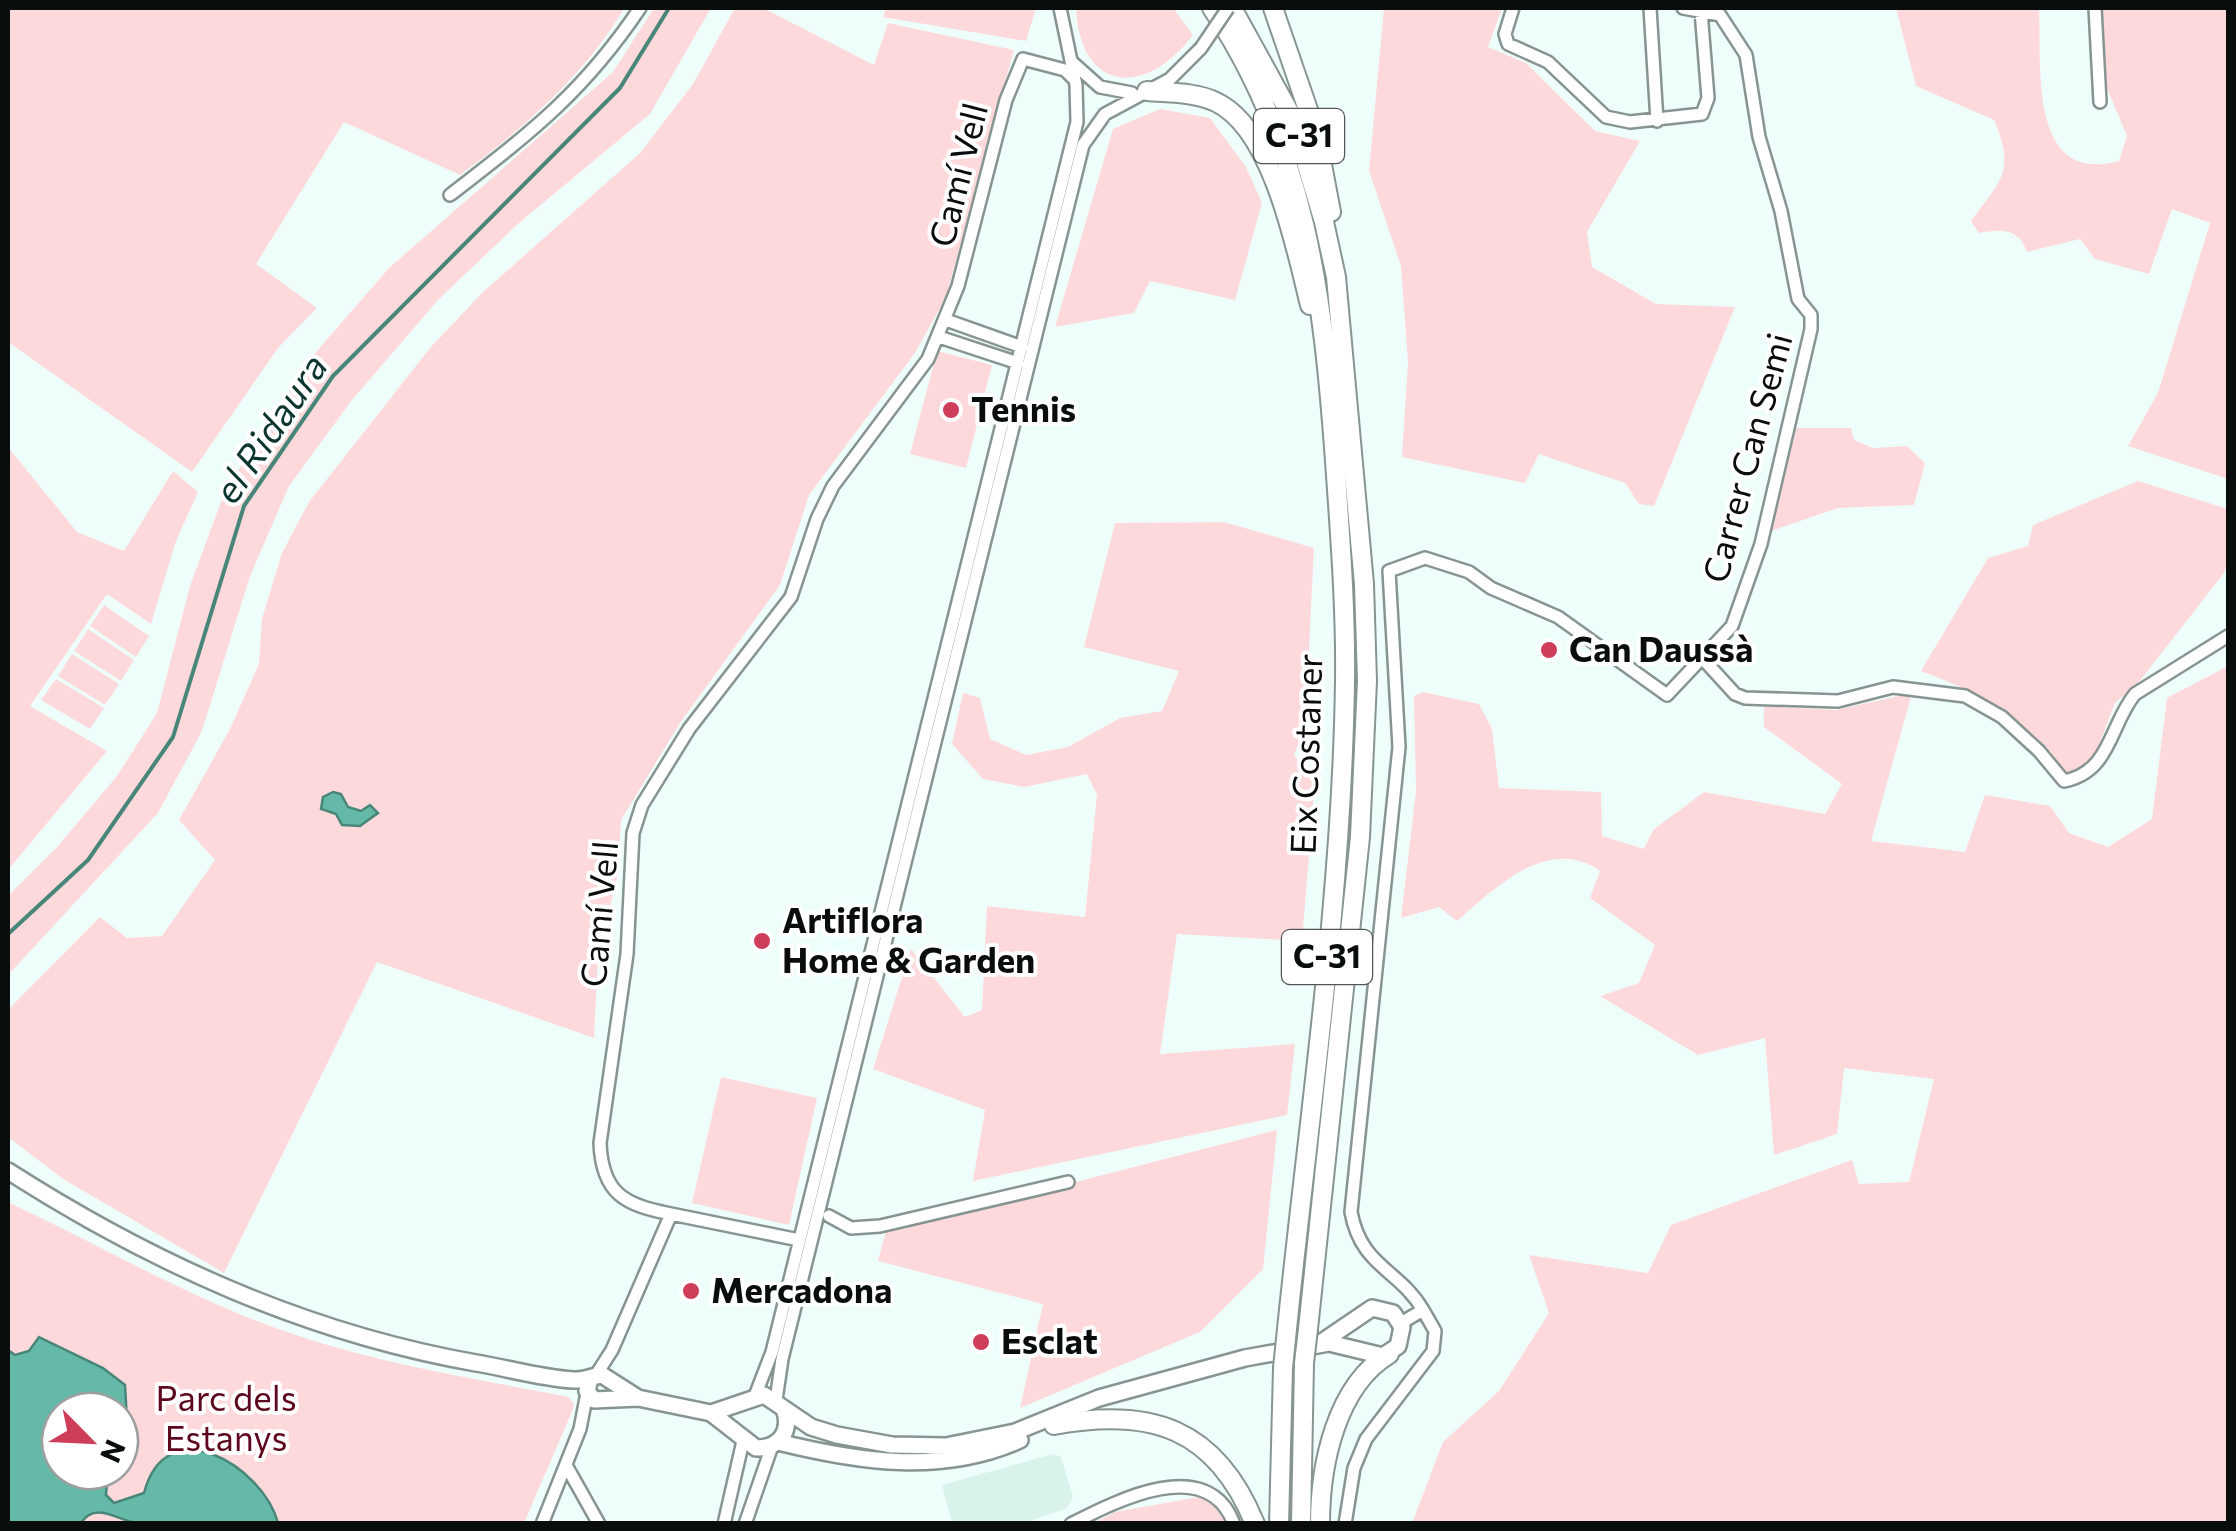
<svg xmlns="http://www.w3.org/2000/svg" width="2236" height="1531" font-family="Commissioner,sans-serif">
	<rect width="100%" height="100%" fill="#eefffb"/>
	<!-- built -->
	<path fill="#d9f2ec" d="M1053,1454L1061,1457L1073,1497L1067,1508L1025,1523H952L942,1485Z"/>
	<!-- green -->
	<path fill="#fed9db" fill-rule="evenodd" d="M8,8H624C587,73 521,131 460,175L344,122L256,264L317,308L278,348L192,472L8,342Z
		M654,8H711L650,114L519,223L439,299L352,400L289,486L250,576L202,731L158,813L8,975V896L57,847L117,776L157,713L190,586L225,491L309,360L389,268L613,72Z
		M735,8H763L874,65L888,23L1014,50L946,297L915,353L809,495L780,585L680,723L621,820L618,874L598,956L594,1038L377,962L224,1273L63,1179L8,1137V1010L100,917L127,938L162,936L215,860L179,820L230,729L259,664L262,619L282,553L309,502L430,348L482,293L640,153L693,84Z
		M886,8H1036L1026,41L883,17Z
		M1076,8H1173L1193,35C1146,98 1080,93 1076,8Z
		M1384,8H1502L1488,47L1526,63L1595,131L1640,141L1587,232L1592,267L1656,304L1735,307L1654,506L1639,504L1625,483L1539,454L1525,483L1402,457L1408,362L1401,266L1369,171Z
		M1896,8H2039C2042,64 2027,186 2119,161L2127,136L2104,81L2101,8H2228V479L2128,446L2158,393L2210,223L2172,209L2149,274L2095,259L2080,239L2027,252C2019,228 2001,229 1979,233L1971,221C2001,180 2016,172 1994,120L1916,86Z
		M1160,109L1210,118L1246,167L1262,203L1235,300L1150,281L1134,313L1055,327L1113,129Z
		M937,351L992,365L966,468L910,454Z
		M1795,428H1851L1854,440L1873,448L1907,446L1925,463L1914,505L1838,508L1768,532Z
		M8,447L77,532L124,551L173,471L198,492L176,541L151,624L107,594L30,706L107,751L8,870Z
		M2138,481L2228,509V561L2224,573L2139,682L2115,703L2094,758L2075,773L2063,772C2025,716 1982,694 1921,671L1988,558L2028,546L2033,525Z
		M1224,522L1314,548L1305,729L1294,755L1315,781L1302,941L1177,934L1160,1054L1295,1044L1287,1115L973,1181L985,1110L873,1069L911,949L965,1017L982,1010L987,906L1085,917L1097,795L1087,774L1024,787L983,779L952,744L963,693L980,698L990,739L1026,755L1068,747L1120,718L1162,711L1179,671L1084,647L1115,523Z
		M104,605L149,636L136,657L90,626Z
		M88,629L134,660L121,681L74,651Z
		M72,654L119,684L105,705L58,676Z
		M2228,666V1523H1412L1443,1442L1499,1391L1549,1313L1529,1255L1648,1273L1671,1225L1852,1160L1859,1184L1909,1182L1934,1079L1844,1068L1837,1134L1774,1155L1765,1038L1698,1055L1600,996L1639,983L1655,945L1590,898L1600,871C1548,834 1494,889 1457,921L1439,907L1401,918L1416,791L1414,696L1423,692L1479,704L1492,729L1499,788L1601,792L1602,836L1644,849L1653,830L1704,792L1825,814L1842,784L1764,727V706L1836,710L1912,693L1871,841L1965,852L1985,795L2050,806L2069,833L2108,847L2152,819L2167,698Z
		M56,679L104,708L90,729L41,700Z
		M721,1077L817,1098L789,1225L692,1203Z
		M1277,1130L1263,1269L1200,1332L1020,1408L1043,1304L878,1261L886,1231Z
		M10,1203C108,1249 205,1307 308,1339C393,1366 482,1380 569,1397L574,1405L571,1414L524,1523L8,1524ZM60,1411H120V1471H60Z
		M1204,1496L1218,1500L1236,1524H1092L1115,1512Z"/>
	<!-- water -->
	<path fill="#65b9a9" stroke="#49867a" stroke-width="2.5" d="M333,792L341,794L348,807L361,811L370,805L378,813L360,826L342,825L336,814L321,809L323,797Z
		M39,1337L103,1368L125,1385L127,1420L120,1442V1411H60V1471H108L106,1495L114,1503L144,1493C166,1408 263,1466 278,1523C232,1524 182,1529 137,1523C117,1520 95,1501 81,1523H8V1350L15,1355L29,1351Z"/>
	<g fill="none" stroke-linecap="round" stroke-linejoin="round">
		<!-- stream -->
		<path stroke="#49867a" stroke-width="4" d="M8,934L88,860L173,737L244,506L333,376L620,88L669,8"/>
		<!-- minor casing -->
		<g stroke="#869591" stroke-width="16">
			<path id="minor" d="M1513,8L1505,34L1508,44L1548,62L1606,117L1630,122L1702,114L1708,98L1701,11
				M1650,8L1657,121
				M2095,8L2100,102
				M1072,62L1100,87L1132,93
				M450,195C530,133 583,93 640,8
				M946,320L1022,347
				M939,337L1018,363
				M1704,660L1735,694L1745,698L1838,701L1893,687L1965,696L2002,717L2039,751L2064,781C2111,772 2110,724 2135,694L2228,636
				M671,1214L799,1240
				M829,1216L851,1228L880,1226L1068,1182
				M1423,1310C1399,1269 1361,1267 1351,1212L1399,747L1389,571L1425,558L1469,572L1491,588L1558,617L1667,695L1732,626L1761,544L1811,329V315L1798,299L1781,211L1759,137L1746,55L1720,15L1683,8
				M596,1375L612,1350L671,1214C625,1205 602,1194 600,1143L627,954L633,833L642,805L689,729L791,597L817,519L833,486L928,359L958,286L1006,100L1023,59L1065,70L1074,79
				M755,1396L772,1352L1077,122L1076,85L1060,8
				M776,1400L782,1359L1083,145L1105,114L1170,79L1201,48
				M567,1467L599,1524
				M542,1524L580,1429L587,1393
				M724,1524L743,1441
				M745,1524L772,1446
				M1071,1524C1118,1500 1208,1454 1234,1524
				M1345,1524L1354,1468L1366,1439L1433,1351L1435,1331L1423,1310L1401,1323"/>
		</g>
		<!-- major casing -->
		<g stroke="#869591" stroke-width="20">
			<path id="major" d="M8,1171C152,1263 306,1333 476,1363C507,1368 541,1378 573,1380C584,1381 592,1376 602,1375L638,1398L711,1413L756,1448C780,1448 792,1431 784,1409
				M590,1379L587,1391L594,1400L638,1398
				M711,1413L764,1395L811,1427L837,1435L892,1445L946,1446L1015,1432L1099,1398L1245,1358L1329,1343L1383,1356L1398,1346L1402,1327L1393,1313L1372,1308L1319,1344
				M778,1442C859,1462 942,1475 1020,1440"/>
		</g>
		<!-- highway casing -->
		<g stroke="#869591" stroke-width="22">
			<path id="highway" d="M1212,8C1306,149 1323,295 1335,461C1340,534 1346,608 1345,681C1342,898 1309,1114 1287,1329
				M1232,8L1293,119L1324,222L1336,277L1364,584L1367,681L1360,837L1308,1329
				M1273,8L1316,133L1331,212
				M1147,91C1169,93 1196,92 1216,102C1273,129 1296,249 1310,305
				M1054,1425C1151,1407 1216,1428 1255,1524
				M1279,1524L1283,1368
				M1301,1524L1304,1363
				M1320,1524C1320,1465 1336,1386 1389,1354"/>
		</g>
		<!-- minor -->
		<use href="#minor" stroke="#fff" stroke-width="11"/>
		<!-- major -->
		<use href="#major" stroke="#fff" stroke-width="15"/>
		<!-- highway -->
		<use href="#highway" stroke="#fff" stroke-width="18"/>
		<!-- minor-bridge casing -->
		<g stroke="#869591" stroke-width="16" stroke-linecap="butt">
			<path id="minor-bridge" d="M1201,48L1228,8"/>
		</g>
		<!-- highway-bridge casing -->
		<g stroke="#869591" stroke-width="22" stroke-linecap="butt">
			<path id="highway-bridge" d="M1304,1363L1308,1329
				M1283,1368L1287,1329"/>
		</g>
		<!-- minor-bridge -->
		<use href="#minor-bridge" stroke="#fff" stroke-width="11"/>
		<!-- highway-bridge -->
		<use href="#highway-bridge" stroke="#fff" stroke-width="18"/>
	</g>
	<!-- markers -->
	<g fill="#ce3e5a" stroke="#fff" stroke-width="4">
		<circle cx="951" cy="410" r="10"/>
		<circle cx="1549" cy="650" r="10"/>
		<circle cx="762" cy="941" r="10"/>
		<circle cx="691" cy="1291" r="10"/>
		<circle cx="981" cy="1342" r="10"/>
	</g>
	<g text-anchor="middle" stroke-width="8" stroke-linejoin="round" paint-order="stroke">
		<!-- shield labels -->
		<g fill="#fff" stroke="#535656" stroke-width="2.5">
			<rect x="1254" y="109" width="90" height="54" rx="8"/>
			<rect x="1282" y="930" width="90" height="54" rx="8"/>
		</g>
		<g font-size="32" font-weight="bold" fill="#090e0d">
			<text x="1299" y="147">C-31</text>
			<text x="1327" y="968">C-31</text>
		</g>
		<!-- street labels -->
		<g font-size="35" fill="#090e0d" stroke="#fff">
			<text transform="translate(959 175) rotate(-76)" y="12">Camí Vell</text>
			<text transform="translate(1748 458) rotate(-75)" y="12">Carrer Can Semi</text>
			<text transform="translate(1307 754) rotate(-88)" y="12">Eix Costaner</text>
			<text transform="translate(600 914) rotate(-85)" y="12">Camí Vell</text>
		</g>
		<!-- poi labels -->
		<g font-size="35" font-weight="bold" fill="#090e0d" stroke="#fff" text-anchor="start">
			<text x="971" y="422">Tennis</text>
			<text x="1569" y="662">Can Daussà</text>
			<text x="782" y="933">Artiflora<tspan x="782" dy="40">Home &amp; Garden</tspan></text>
			<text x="711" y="1303">Mercadona</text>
			<text x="1001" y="1354">Esclat</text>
		</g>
		<!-- park labels -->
		<g font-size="35" fill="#5c071e" stroke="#fff">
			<text x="226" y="1411">Parc dels<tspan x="226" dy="40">Estanys</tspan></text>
		</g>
		<!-- water labels -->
		<g font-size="38" font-style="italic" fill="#0d352f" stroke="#fff">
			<text transform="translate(271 429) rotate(-56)" y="13">el Ridaura</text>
		</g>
	</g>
	<!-- border -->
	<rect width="2236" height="1531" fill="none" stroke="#090e0d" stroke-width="20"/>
	<!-- north arrow -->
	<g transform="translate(90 1441) rotate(114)"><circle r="48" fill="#ffffff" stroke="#9d9f9e" stroke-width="2.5"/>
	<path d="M0-8L18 38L0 25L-18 38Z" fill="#ce3e5a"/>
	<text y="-15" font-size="28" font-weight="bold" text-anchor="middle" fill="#090e0d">N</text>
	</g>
</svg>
